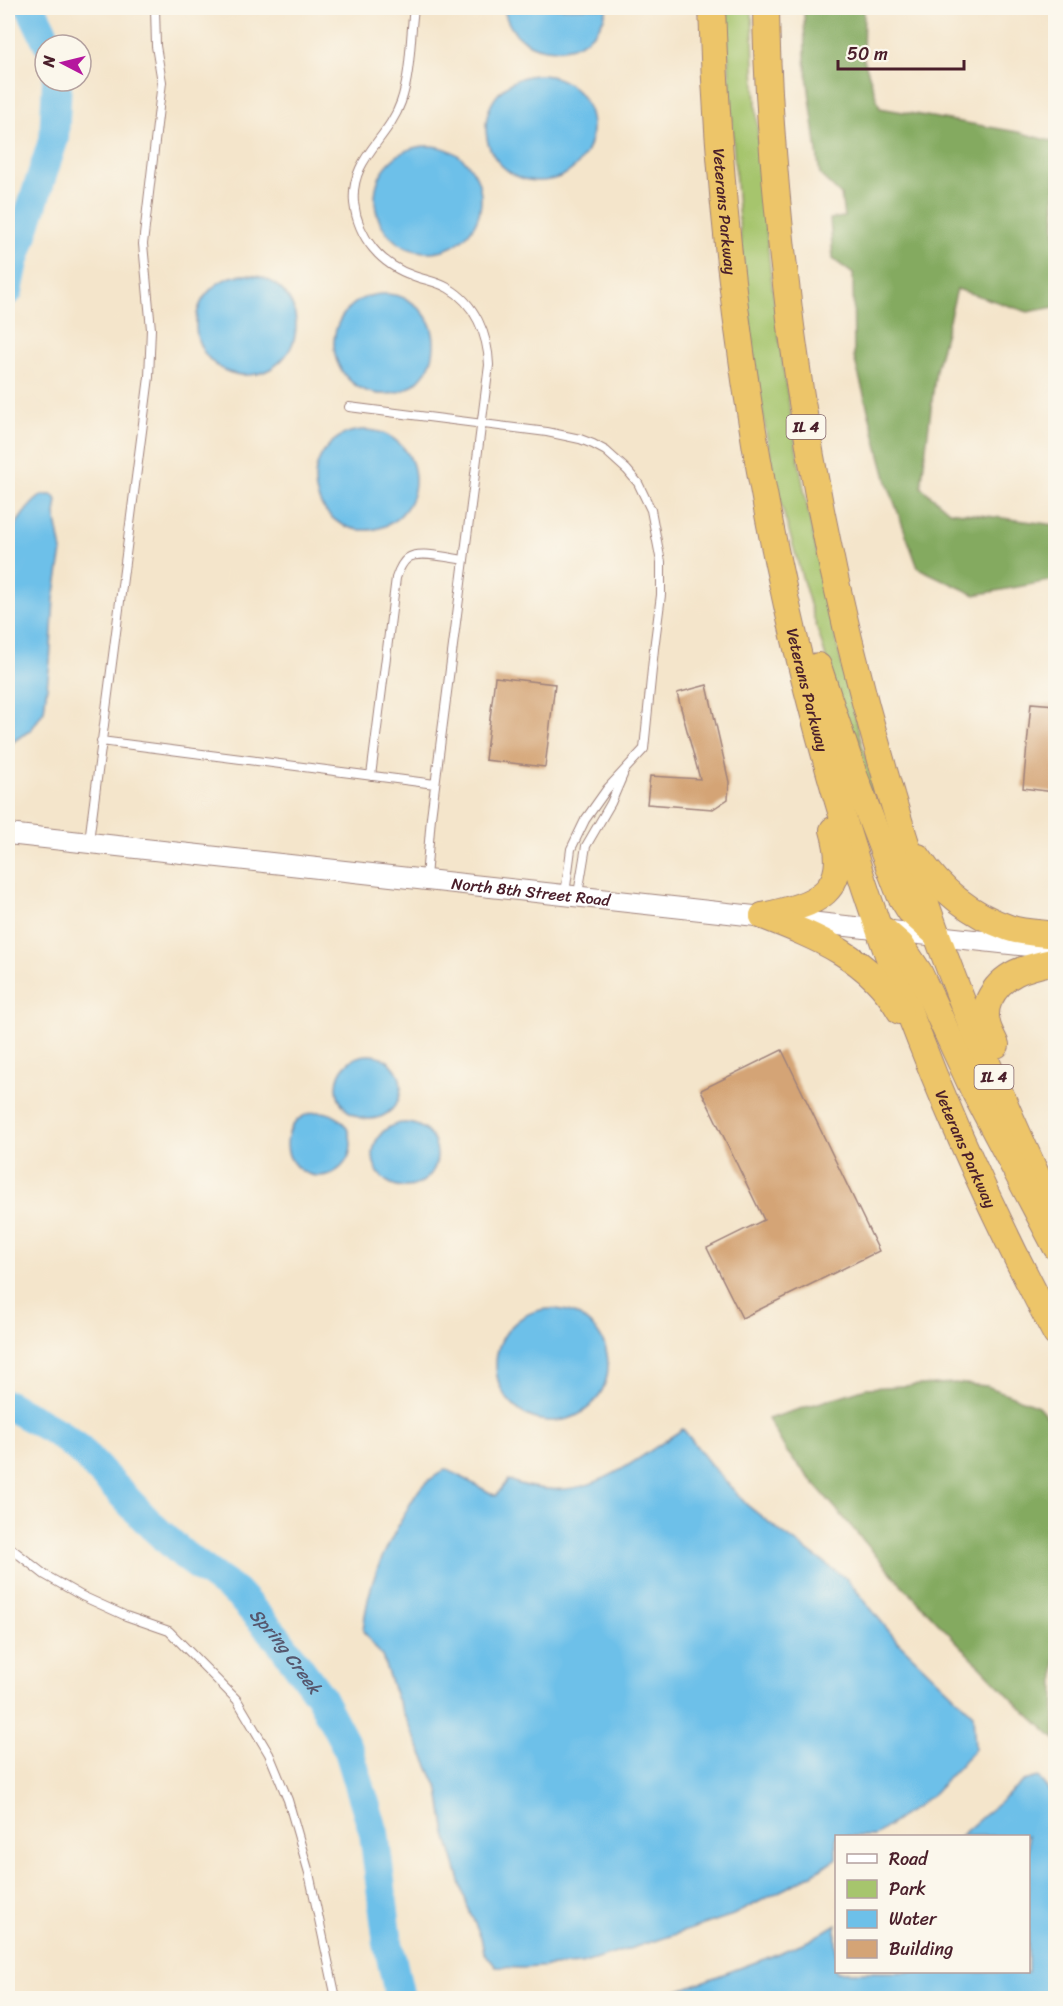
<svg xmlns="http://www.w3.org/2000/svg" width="1063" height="2006" font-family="Sriracha,sans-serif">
	<rect width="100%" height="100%" fill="#fbf7ec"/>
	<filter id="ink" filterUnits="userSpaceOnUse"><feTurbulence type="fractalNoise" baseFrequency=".0167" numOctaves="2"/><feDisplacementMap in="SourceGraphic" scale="12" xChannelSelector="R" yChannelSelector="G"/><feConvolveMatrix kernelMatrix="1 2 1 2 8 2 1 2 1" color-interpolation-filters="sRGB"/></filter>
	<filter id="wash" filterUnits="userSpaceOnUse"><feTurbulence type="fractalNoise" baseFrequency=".008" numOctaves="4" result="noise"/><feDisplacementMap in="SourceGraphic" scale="24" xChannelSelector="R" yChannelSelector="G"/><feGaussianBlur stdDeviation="1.35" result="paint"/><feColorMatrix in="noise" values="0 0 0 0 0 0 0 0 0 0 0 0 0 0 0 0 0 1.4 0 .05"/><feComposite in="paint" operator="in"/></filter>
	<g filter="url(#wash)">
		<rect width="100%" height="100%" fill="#f4e5cb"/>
		<!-- green -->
		<path fill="#a6c56d" stroke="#78724c" stroke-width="1.5" d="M726,8H752C758,275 803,534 875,791L870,793C844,717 820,641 798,563C791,536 781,508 775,480C743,325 733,165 726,8Z"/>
		<!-- forest -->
		<path fill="#84aa60" stroke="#676446" stroke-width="1.5" d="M804,8H864L863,57L880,108L1018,132L1055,142V307L1028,312L957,289L936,370L921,487L949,511L1055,525V580L975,595L918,568L887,482L854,357L853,274L833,259L830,219L844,217L841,195L820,175L805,60Z
			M955,1383L987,1386L1038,1406L1055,1425V1739L1015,1702L900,1583L787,1452L768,1419L866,1388Z"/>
		<!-- water -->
		<path fill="#6dc0e9" stroke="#5c708a" stroke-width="1.5" d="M504,8H607C595,63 513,64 504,8Z
			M486 128a53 53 0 1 1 106 0a53 53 0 1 1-106 0Z
			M375 199a53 53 0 1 1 106 0a53 53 0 1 1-106 0Z
			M196 325a50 50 0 1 1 100 0a50 50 0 1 1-100 0Z
			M334 344a50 50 0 1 1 100 0a50 50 0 1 1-100 0Z
			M315 480a50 50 0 1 1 100 0a50 50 0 1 1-100 0Z
			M42,495H52L57,500L55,514L62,551L54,599L50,662L44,711L31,730L14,741L8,749V540C16,523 27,506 42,495Z
			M337 1087a32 32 0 1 1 64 0a32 32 0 1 1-64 0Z
			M287 1144a32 32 0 1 1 64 0a32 32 0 1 1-64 0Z
			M373 1155a32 32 0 1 1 64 0a32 32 0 1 1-64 0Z
			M496 1365a56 56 0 1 1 112 0a56 56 0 1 1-112 0Z
			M683,1429L711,1465L747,1505L781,1532L847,1579L897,1641L973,1714L975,1749L931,1796L874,1836H836V1859L802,1880L733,1915L673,1935L581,1964L522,1968L496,1967L484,1952L481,1938L467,1905L446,1834L439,1790L396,1697L382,1656L363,1631C368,1583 380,1559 403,1517C409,1506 415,1494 423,1485C430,1479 439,1474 446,1469L496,1496L508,1480C582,1509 624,1467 683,1429Z
			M1038,1777L1055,1798V1998H658L767,1958L810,1940L836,1924V1972H1028V1836H960L1024,1781Z"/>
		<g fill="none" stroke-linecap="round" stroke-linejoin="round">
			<!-- river -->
			<g stroke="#6dc0e9" stroke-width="30">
				<path d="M31,8L49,45"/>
				<path d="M8,291L14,262L54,138L57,81"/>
				<path id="s1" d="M8,1405L56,1432L78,1448L152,1526L185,1556L239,1595L279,1640L320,1696L349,1751L374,1833L388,1943L400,1998"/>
			</g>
		</g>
		<g id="blocks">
			<!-- building -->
			<path fill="#d4a476" d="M495,677L555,684L545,767L485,760Z
				M707,685L729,782L728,799L713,809L647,804L650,776L700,779L677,693Z
				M1031,703L1056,705L1054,792L1023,788Z
				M782,1050L879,1251L742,1318L707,1248L764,1220L701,1090Z"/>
		</g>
	</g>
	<g filter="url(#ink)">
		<use href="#blocks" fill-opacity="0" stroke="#9f827b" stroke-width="1.5"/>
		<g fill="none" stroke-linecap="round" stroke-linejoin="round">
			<!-- service casing -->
			<g stroke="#9f827b" stroke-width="10">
				<path id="service" d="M414,8C410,38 411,73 401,102C388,140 350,158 354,203C358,238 381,265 414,276C425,280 438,282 448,288C475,303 488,335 489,365L431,817L426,878
					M349,407L547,432L580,439L593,444L606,451L627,470L638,483L651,510L661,562V595L654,649L644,749L607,789L585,820L571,849L565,894
					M101,741L435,784
					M371,776L396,578C398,572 401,563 408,558C419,550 450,558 464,560
					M89,841L149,377L151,329L143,244L162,82L156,46L155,8
					M578,894L586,846L611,803L623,775
					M8,1546L45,1575L82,1596L126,1616L169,1631L237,1700L269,1754L288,1800L309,1873L336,1998"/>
			</g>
			<!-- tertiary casing -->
			<g stroke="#9f827b" stroke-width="22">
				<g id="tertiary">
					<path id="s2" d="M8,834L1056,949"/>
				</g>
			</g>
			<!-- trunk casing -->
			<g stroke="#9f827b" stroke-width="28">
				<g id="trunk">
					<path id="s3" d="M712,8C726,467 838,928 1056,1334"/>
					<path d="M766,8C767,91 774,175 783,259C804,455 845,649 904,837C944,967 998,1094 1056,1217"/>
					<path d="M818,666L854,775L900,895L910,911L935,933"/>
					<path d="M918,857C940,890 972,915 1009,928C1023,933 1041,933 1056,935"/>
					<path d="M763,916C817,904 851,893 833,830"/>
					<path d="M763,916C817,937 870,958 900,1011"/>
					<path d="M885,931L901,945L919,972L973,1089L1056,1247"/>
					<path d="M996,1045C993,1038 988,1030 987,1023C985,1015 986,1007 989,1000C1002,972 1028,967 1056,961"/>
				</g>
			</g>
			<!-- service -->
			<use href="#service" stroke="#fff" stroke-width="8"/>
			<!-- tertiary -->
			<use href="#tertiary" stroke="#fff" stroke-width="20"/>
			<!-- trunk -->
			<use href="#trunk" stroke="#edc569" stroke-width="26"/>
		</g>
	</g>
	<g text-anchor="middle" stroke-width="6" stroke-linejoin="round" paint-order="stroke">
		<!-- shield labels -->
		<g fill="#fbf7ec" stroke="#7f6065" stroke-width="1.5">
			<rect x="786.5" y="415" width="39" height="24" rx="4.5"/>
			<rect x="974.5" y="1065" width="39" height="24" rx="4.5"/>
		</g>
		<g font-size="15" font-weight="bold" fill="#4a1f2b">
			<text x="806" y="432">IL 4</text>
			<text x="994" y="1082">IL 4</text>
		</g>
		<!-- street labels -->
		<g font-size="16" fill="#4a1f2b" stroke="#fbf7ec">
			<text dy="6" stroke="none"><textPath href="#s3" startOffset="204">Veterans Parkway</textPath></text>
			<text dy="6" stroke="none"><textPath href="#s3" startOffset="690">Veterans Parkway</textPath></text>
			<text dy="6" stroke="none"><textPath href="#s2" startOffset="526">North 8th Street Road</textPath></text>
			<text dy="6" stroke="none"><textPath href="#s3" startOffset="1176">Veterans Parkway</textPath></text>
		</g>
		<!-- water labels -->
		<g font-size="18" font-style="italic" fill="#56576e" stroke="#fbf7ec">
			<text dy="6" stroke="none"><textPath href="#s1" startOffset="374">Spring Creek</textPath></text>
		</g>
	</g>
	<!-- margin -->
	<rect width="1063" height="2006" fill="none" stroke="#fbf7ec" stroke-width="30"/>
	<!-- legend -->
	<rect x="835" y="1835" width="195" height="138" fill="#fbf7ec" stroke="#b4a19f" stroke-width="1.5"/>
	<rect x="847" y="1854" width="30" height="9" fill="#ffffff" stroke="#b4a19f" stroke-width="1.5"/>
	<text x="889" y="1865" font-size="18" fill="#4a1f2b">Road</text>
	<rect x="847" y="1880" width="30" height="18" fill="#a6c56d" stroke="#b4a19f" stroke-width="1.5"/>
	<text x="889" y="1895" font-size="18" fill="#4a1f2b">Park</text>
	<rect x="847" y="1910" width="30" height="18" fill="#6dc0e9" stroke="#b4a19f" stroke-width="1.5"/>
	<text x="889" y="1925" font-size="18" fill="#4a1f2b">Water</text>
	<rect x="847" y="1940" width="30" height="18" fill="#d4a476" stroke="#b4a19f" stroke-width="1.5"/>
	<text x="889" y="1955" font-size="18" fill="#4a1f2b">Building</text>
	<!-- north arrow -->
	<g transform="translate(63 63) rotate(277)"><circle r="28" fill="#fbf7ec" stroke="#b4a19f" stroke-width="1.5"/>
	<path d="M0-4.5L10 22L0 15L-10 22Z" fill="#b5179e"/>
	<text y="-9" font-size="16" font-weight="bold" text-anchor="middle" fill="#4a1f2b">N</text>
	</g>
	<!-- scale -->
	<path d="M838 60v9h126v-9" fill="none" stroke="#4a1f2b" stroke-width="3"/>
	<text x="847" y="60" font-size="18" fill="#4a1f2b" stroke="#fbf7ec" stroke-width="4.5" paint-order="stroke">50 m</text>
</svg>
